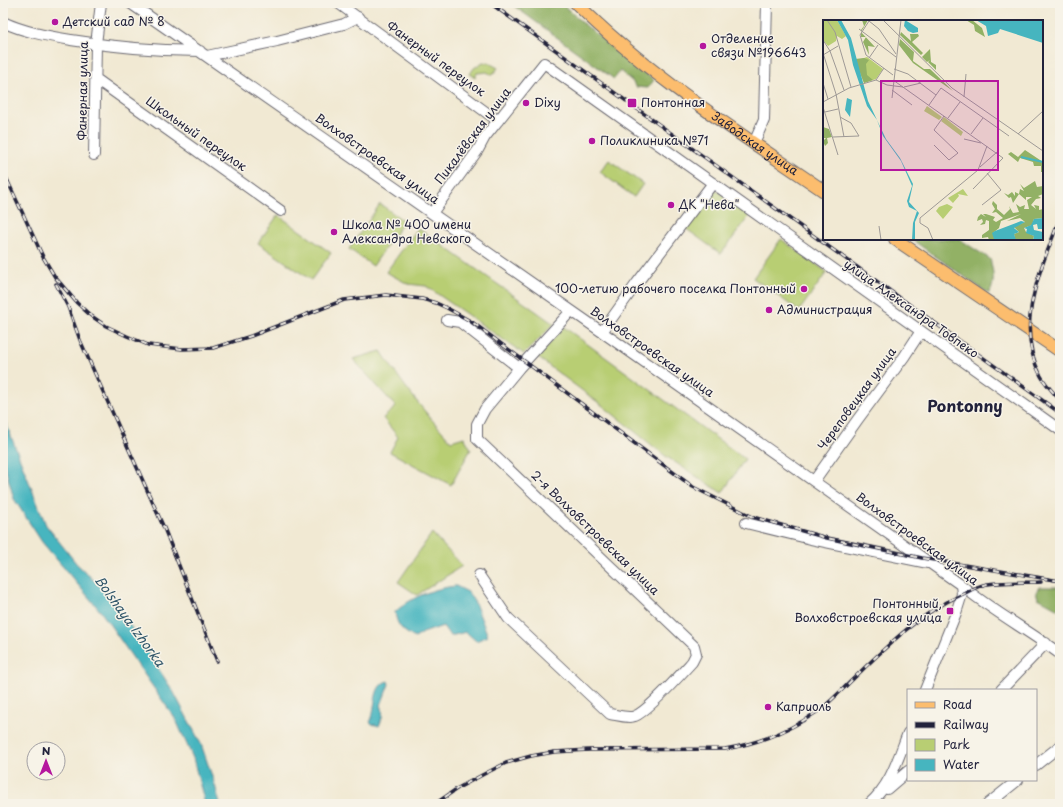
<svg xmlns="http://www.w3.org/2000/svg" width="1063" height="807" font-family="'Playpen Sans',sans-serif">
	<rect width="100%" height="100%" fill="#f7f3e8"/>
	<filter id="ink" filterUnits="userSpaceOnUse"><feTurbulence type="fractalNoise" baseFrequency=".025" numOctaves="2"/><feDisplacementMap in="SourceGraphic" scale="8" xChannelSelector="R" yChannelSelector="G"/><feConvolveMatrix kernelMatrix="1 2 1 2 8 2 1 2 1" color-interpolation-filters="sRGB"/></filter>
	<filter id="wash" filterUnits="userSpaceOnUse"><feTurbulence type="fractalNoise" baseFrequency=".012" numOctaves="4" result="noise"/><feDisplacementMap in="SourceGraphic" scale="16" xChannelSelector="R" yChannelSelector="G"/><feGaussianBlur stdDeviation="0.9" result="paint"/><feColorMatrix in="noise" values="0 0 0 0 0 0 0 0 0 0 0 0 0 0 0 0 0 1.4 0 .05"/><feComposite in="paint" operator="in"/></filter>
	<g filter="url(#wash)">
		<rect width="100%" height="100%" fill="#f1e9d3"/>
		<!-- green -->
		<path fill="#b8ce73" stroke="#6d7857" d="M483,62L489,63L498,68L492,75L487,72L477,73L475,77L470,74L474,68Z
			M609,160L643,184L634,197L600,172Z
			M714,188L750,215L721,254L685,228Z
			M380,204L404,221L373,266L349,249Z
			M278,215L331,253L311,280L258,243Z
			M418,228L554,324L524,354L426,286L408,284L386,272Z
			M781,239L827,272L799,311L753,278Z
			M564,327L745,459L722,493L664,455L603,406L537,357Z
			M381,351C403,385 424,412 451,441L464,437L471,449L451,485L390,452L398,437L383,418L396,407L353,359Z
			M432,533L462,566L417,595L398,582Z"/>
		<!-- forest -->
		<path fill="#92b165" stroke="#5a6a50" d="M510,3H561L584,24L654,80L648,88L636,87L632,81L620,71L614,79Z
			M911,239H959L990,259C993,270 996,283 989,294Z
			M1039,587H1060V610L1038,598L1036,592Z"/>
		<!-- water -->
		<path fill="#46b5bf" stroke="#346c7d" d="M3,416L46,525L76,563L112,598L173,691L201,744L215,785L220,804H205L193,758L176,720L101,612L42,542L14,499L3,460Z
			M456,586L468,592L475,603L488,636L476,641L466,632L450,636L443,626L423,633L415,638C403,631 397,627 395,612C411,597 434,588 456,586Z
			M388,681L389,684L381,705C384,712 382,719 379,726L372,724L370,722C377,711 371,685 388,681Z"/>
	</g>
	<g filter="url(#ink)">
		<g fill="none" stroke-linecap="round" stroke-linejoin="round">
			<!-- minor casing -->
			<g stroke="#6a6870" stroke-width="12">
				<path id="minor" d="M130,3L602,332L961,585C992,611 1028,630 1060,654
					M338,3L498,121
					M3,22C24,32 48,36 71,40C114,47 157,51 200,51
					M207,56L277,41L344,24L358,17
					M96,79L281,211
					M754,143L764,120L767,3
					M94,155L96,44L101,3
					M432,213L478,150L485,137L544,63L1060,430
					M447,320L460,322L519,368
					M602,332L637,283L713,183
					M814,481L858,419L904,357L921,331
					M746,523L811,539L928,563
					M479,575L508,618L610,714C617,715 628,719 635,716C648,711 681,674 692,662L696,654L694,646L477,439V424L485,409L519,368L571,311
					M925,690L956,613L962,594L961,585
					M1001,690L1046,643
					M1036,765L1060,746
					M887,789L908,771
					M869,804C891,785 898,758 908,733
					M988,804L1018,780"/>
			</g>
			<!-- major casing -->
			<g stroke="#6a6870" stroke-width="14">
				<g id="major">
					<path id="s1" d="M576,3C650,77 738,132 824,191"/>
					<path d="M895,239L1060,351"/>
				</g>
			</g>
			<!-- minor -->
			<use href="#minor" stroke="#fff" stroke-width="10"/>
			<!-- major -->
			<use href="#major" stroke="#fcbd6e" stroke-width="12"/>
			<!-- rail casing -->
			<g stroke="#22223b" stroke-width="3.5">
				<path id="rail" d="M490,3L1060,413
					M3,171L43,257L55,277L77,303L90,315L106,326L127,336L148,345L182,349L213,348L251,336L344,300L386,295L422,299L436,303L447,308L472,322L693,487L753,517L827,538L922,558L1060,581
					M1060,218C1042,267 1013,325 1041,376C1046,385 1053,392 1060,400
					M56,284L68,307L80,340L164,528L217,661
					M435,804L458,788L484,774L506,763L531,756L554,752L589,750L725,749C761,743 798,728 827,704C835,697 843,689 851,681C884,649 918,614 961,595C968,592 975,587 983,585C1000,581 1023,583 1041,582"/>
			</g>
			<!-- rail -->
			<use href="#rail" stroke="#f7f3e8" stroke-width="2" stroke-dasharray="6" stroke-linecap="butt"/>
		</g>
	</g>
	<!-- markers -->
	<g fill="#b5179e" stroke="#f7f3e8" stroke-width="1.5">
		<circle cx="55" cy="22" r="4"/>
		<circle cx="703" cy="46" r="4"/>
		<circle cx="526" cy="103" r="4"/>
		<rect x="627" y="98" width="10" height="10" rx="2"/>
		<circle cx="592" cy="141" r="4"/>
		<circle cx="671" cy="205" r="4"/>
		<circle cx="334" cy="232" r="4"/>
		<circle cx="804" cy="289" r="4"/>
		<circle cx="769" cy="310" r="4"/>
		<rect x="946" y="607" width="8" height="8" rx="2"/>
		<circle cx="768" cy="707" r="4"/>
	</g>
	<g text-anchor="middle" stroke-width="3" stroke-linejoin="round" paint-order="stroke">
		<!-- poi labels -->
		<g font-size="12" fill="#22223b" stroke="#f7f3e8" text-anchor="start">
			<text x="63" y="26">Детский сад № 8</text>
			<text x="711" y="43">Отделение<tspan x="711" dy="14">связи №196643</tspan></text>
			<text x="534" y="107">Dixy</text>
			<text x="641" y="107">Понтонная</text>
			<text x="600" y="145">Поликлиника №71</text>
			<text x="679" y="209">ДК "Нева"</text>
			<text x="342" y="229">Школа № 400 имени<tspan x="342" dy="14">Александра Невского</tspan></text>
			<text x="796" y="293" text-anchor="end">100-летию рабочего поселка Понтонный</text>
			<text x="777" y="314">Администрация</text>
			<text x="942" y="608" text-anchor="end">Понтонный,<tspan x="942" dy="14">Волховстроевская улица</tspan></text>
			<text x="776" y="711">Каприоль</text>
		</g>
		<!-- street labels -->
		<g font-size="12" fill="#22223b" stroke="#f7f3e8">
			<text transform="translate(436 59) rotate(36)" y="4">Фанерный переулок</text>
			<text transform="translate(83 91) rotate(-89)" y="4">Фанерная улица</text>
			<text transform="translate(196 134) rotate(35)" y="4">Школьный переулок</text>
			<text transform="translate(473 136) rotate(-53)" y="4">Пикалёвская улица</text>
			<text dy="4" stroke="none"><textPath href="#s1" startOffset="228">Заводская улица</textPath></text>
			<text transform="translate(377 159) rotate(35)" y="4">Волховстроевская улица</text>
			<text transform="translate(911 309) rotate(35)" y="4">улица Александра Товпеко</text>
			<text transform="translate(652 352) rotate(35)" y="4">Волховстроевская улица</text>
			<text transform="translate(857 399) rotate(-54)" y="4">Череповецкая улица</text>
			<text transform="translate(595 533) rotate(44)" y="4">2-я Волховстроевская улица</text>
			<text transform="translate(917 539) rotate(36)" y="4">Волховстроевская улица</text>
		</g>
		<!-- water labels -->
		<g font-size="13" font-style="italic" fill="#2f5569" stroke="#f7f3e8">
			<text transform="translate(130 621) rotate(54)" y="5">Bolshaya Izhorka</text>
		</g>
		<!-- district labels -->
		<g font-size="16" font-weight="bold" fill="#22223b" stroke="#f7f3e8">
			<text x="965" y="412">Pontonny</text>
		</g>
	</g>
	<!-- overview -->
	<g transform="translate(823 20)">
		<rect width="220" height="220" fill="#f1e9d3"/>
		<path d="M0,0H14L23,16L19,19L14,16L13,21L5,26L0,20ZM44,37L60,49L53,59L41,63L32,41ZM104,86L119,97L116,100L101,91ZM121,97L140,112L138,116L118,101ZM140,169L145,176L135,174L136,176L130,183L125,178ZM124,184L130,187L120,199L113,191L116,187Z" fill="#b8ce73"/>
		<path d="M39,0H45L38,12L52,27L45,26L46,35L40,22L43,17H38V10L41,6ZM143,0H149L159,8L162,17L152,11L151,5ZM78,12L88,21L87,14H95L96,16L89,22L100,33L98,35L77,15ZM77,19L91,32L90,41L101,49H107L130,71L90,43L76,25ZM107,29L108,42L113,45V50L105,42L107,40L104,42L99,37ZM41,38L46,40L43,44L44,55L50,60L41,63L32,39ZM0,107L6,109L9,117L4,118L5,123L2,126L0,121L3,118H0ZM202,130L220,142V152H218V146H211L210,142L197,138L195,142L185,134L188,132L195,137ZM212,161L214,167L220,166V174L215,176L218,178L213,179L208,185L213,189L211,185L216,186V190L220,189V198L211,199L209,205L201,208L203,212L211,216L210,220L192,219L191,214L196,212L191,207L202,202L197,198L184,201L198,194L178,201L176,208L170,213L172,220H166L165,217L159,218V215L166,210V201L163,200L162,204L157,205L160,202L159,199L154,201L155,197L158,194L163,197L160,194H163L172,197L170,200L173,202L180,198L173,192L169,193L172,189L169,184L170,181L174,185V189L181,195L187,189L186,186L190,193L196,192L193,184L197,187L202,185L201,189H206L204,180L209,177H203V180L196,174L190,183L188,177L186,178L181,173L185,175L189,172L192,176V172L196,174L197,169L201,171L197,164L201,168Z" fill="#92b165"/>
		<path d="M14,0H18L28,18L45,81L63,119L77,138L90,164L86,182L96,193L92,202V220H89L90,203L94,191L86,187L84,181L89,166L78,141L60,116L54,100L44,86L30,45L25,20ZM82,0L95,8V12L90,13L85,11L81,6ZM153,0H220V23L177,9L175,13L165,16L163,6ZM24,78L29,80L27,97L22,90ZM220,198V209H215L214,204L210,205L211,210L220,212V220H210L211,216L203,213L204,209L201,208L208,205L211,199ZM198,201L202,202L191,208L196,212L191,214L193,220L171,219L169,213L172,211Z" fill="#46b5bf"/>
		<path fill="none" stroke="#46b5bf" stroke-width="2" d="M198,137L220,142"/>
		<path fill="none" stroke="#9e9996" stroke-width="1" d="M4,0L12,12L28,67M60,0L129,68L220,131M36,9L73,37M0,20L7,31L21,70M0,33L13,74L21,117M0,35L15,26M46,38L55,25M71,49L85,54L113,75M70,55L43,35L37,15L46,1L56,9L73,34M53,60L64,65L80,67M53,60L61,48M70,60L180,138L150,169M0,63L5,79M81,67L98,63M69,70L89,85M141,77L143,54M69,78L78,0M0,82L26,68L53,60M106,85L118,68L186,116M0,87L15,135M2,92L15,89M125,98L137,82M148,114L160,98M195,114L220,91M10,117L36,116L28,103L17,97M141,119L158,123M111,125L126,140L135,133L111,110L121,96M157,147L174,132M159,185L178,170L164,153M56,206L58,220M110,220L105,208L97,203V198L155,150L164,126"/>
		<path fill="#b5179e" fill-opacity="0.15" stroke="#b5179e" stroke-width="2" d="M58,61H175V150H58Z"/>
		<rect width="220" height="220" fill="none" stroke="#22223b" stroke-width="2"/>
	</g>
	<!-- margin -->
	<rect width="1063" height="807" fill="none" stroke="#f7f3e8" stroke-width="16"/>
	<!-- legend -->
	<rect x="907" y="689" width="130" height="92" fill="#f7f3e8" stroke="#a29fa3"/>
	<rect x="915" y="702" width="20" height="6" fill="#fcbd6e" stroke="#a29fa3"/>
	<text x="943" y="709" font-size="12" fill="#22223b">Road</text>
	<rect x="915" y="722" width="20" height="6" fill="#22223b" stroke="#a29fa3"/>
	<text x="943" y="729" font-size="12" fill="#22223b">Railway</text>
	<rect x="915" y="739" width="20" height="12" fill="#b8ce73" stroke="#a29fa3"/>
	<text x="943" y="749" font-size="12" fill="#22223b">Park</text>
	<rect x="915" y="759" width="20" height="12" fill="#46b5bf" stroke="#a29fa3"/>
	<text x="943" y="769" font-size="12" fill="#22223b">Water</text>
	<!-- north arrow -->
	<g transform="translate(46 761)"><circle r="19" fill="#f7f3e8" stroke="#a29fa3"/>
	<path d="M0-3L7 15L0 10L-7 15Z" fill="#b5179e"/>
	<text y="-6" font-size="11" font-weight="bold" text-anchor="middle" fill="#22223b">N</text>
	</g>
</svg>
